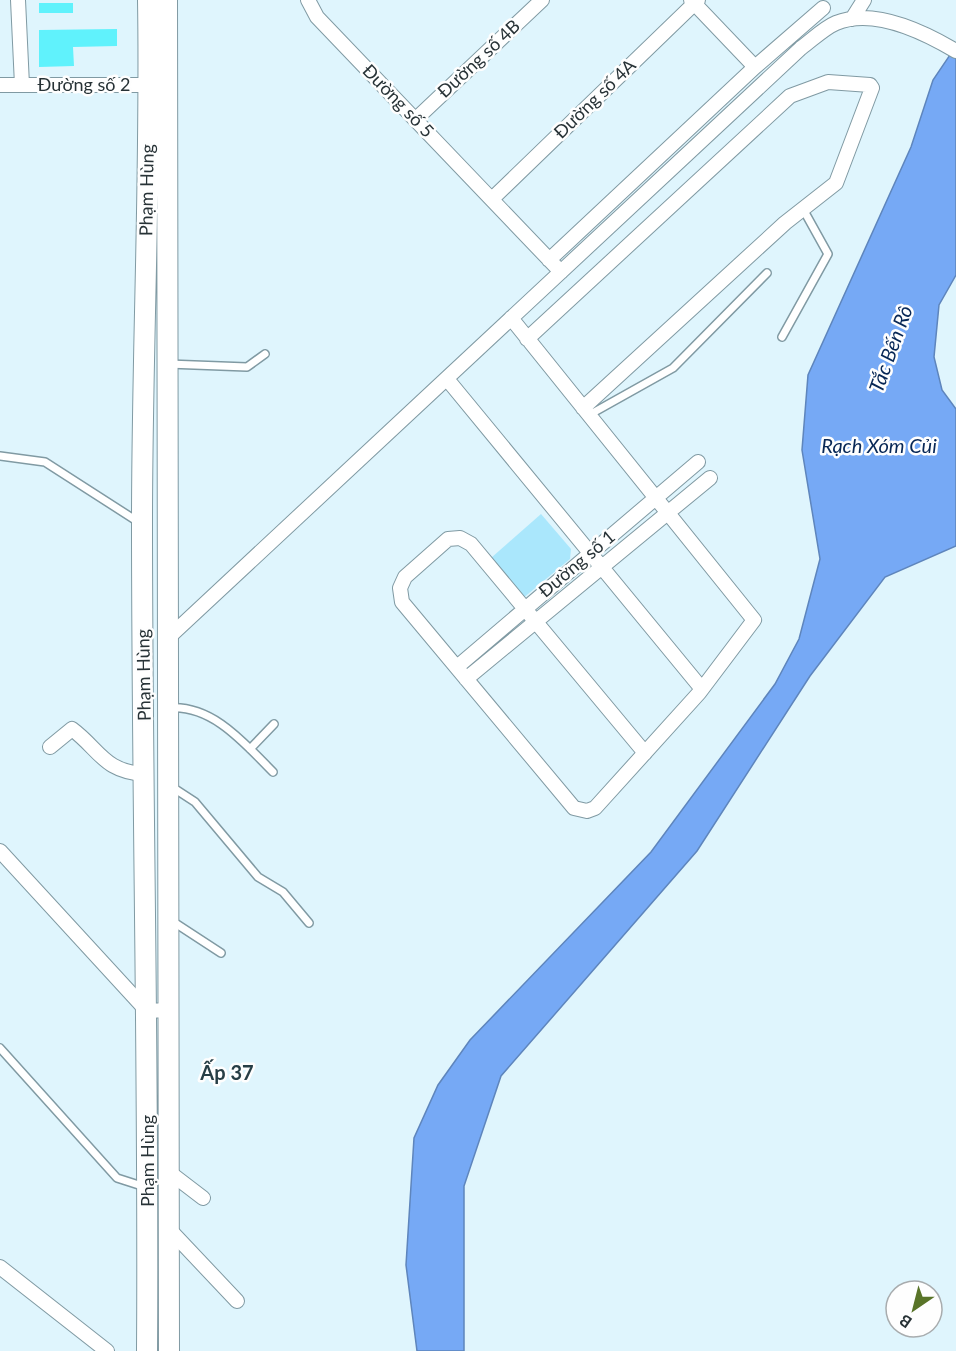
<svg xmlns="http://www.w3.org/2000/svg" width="956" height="1351" font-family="Lato,sans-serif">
	<rect width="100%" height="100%" fill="#dff5fd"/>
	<!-- green -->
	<path fill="#aae7fc" d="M541,514L571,549L570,559L522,599L483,565Z"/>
	<!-- water -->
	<path fill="#76a9f5" stroke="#5e85bc" stroke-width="1.5" d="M956,46V275L939,305L934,357L942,390L956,409V546L885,577L810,676L697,851L501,1076L464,1186V1351H417L406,1265L414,1138L438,1085L470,1040L651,852L775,684L799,639L820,559L802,450L808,375L911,147L933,80Z"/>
	<!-- building -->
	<path fill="#60f2fc" d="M39,3H73V13H39Z
		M117,29V46L73,47L74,66L39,67V30Z"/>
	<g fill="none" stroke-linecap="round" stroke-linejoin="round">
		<!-- service casing -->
		<g stroke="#809aa3" stroke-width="10">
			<path id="service" d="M782,337L828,254L803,209
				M168,364L247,367L265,354
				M589,415L673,368L767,273
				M0,456L45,462L140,523
				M170,708C213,705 245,744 273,772
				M250,749L274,724
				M172,787L195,802L258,877L283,892L309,923
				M172,921L221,953
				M0,1048L117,1178L145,1187"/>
		</g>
		<!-- minor casing -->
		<g stroke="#809aa3" stroke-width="16">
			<path id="minor" d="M18,0L22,85
				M308,0L317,17L561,272
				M691,0L755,67
				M852,19L864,0
				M0,85H157
				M416,119L542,0
				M492,199L698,0
				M549,260L755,67L823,8
				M511,318L754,620L699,693L595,808L587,811L574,808L402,602L400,588L405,577L448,539L460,538L471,544L645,753
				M527,339L790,96L828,82L870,85L872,88L836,183L785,223L583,408
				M447,379L702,689
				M167,639L801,48C812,40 824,28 836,23C874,7 924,32 956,51
				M457,667L698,462
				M466,679L710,478
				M50,747L72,729C100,750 104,772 145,774
				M0,851L147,1011L168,1010
				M169,1172L203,1198
				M169,1229L237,1301
				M0,1267L107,1351"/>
		</g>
		<!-- secondary casing -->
		<g stroke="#809aa3" stroke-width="22">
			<path id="secondary" d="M167,0L169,1351
				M147,1351C149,1075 142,799 142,523C142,348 151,174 148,0"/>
		</g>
		<!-- service -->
		<use href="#service" stroke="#fff" stroke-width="7"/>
		<!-- minor -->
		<use href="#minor" stroke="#fff" stroke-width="14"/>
		<!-- secondary -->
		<use href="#secondary" stroke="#fff" stroke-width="20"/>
	</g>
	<g text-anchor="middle" stroke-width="5" stroke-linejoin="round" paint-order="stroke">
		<!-- street labels -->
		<g font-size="18" fill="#273236" stroke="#fefefe">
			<text transform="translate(479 59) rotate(-43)" y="6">Đường số 4B</text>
			<text x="84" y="91">Đường số 2</text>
			<text transform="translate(595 99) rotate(-44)" y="6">Đường số 4A</text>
			<text transform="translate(398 101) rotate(46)" y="6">Đường số 5</text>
			<text transform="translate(147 190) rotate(-89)" y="6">Phạm Hùng</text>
			<text transform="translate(577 564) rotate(-40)" y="6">Đường số 1</text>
			<text transform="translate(144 675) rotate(-91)" y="6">Phạm Hùng</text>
			<text transform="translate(148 1161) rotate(-90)" y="6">Phạm Hùng</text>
		</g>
		<!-- water labels -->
		<g font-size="20" font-style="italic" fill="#072756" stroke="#fefefe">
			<text transform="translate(891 349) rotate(-70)" y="7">Tắc Bến Rô</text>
			<text x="879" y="453">Rạch Xóm Củi</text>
		</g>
		<!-- neighbourhood labels -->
		<g font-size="20" font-weight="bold" fill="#273e46" stroke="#fefefe">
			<text x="227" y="1080">Ấp 37</text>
		</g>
	</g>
	<!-- north arrow -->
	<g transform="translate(914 1309) rotate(215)"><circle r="28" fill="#fefefe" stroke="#a8acae" stroke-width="1.5"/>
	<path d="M0-4.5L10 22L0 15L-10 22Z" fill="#597428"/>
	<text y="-9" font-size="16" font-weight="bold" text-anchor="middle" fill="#273236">B</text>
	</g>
</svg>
